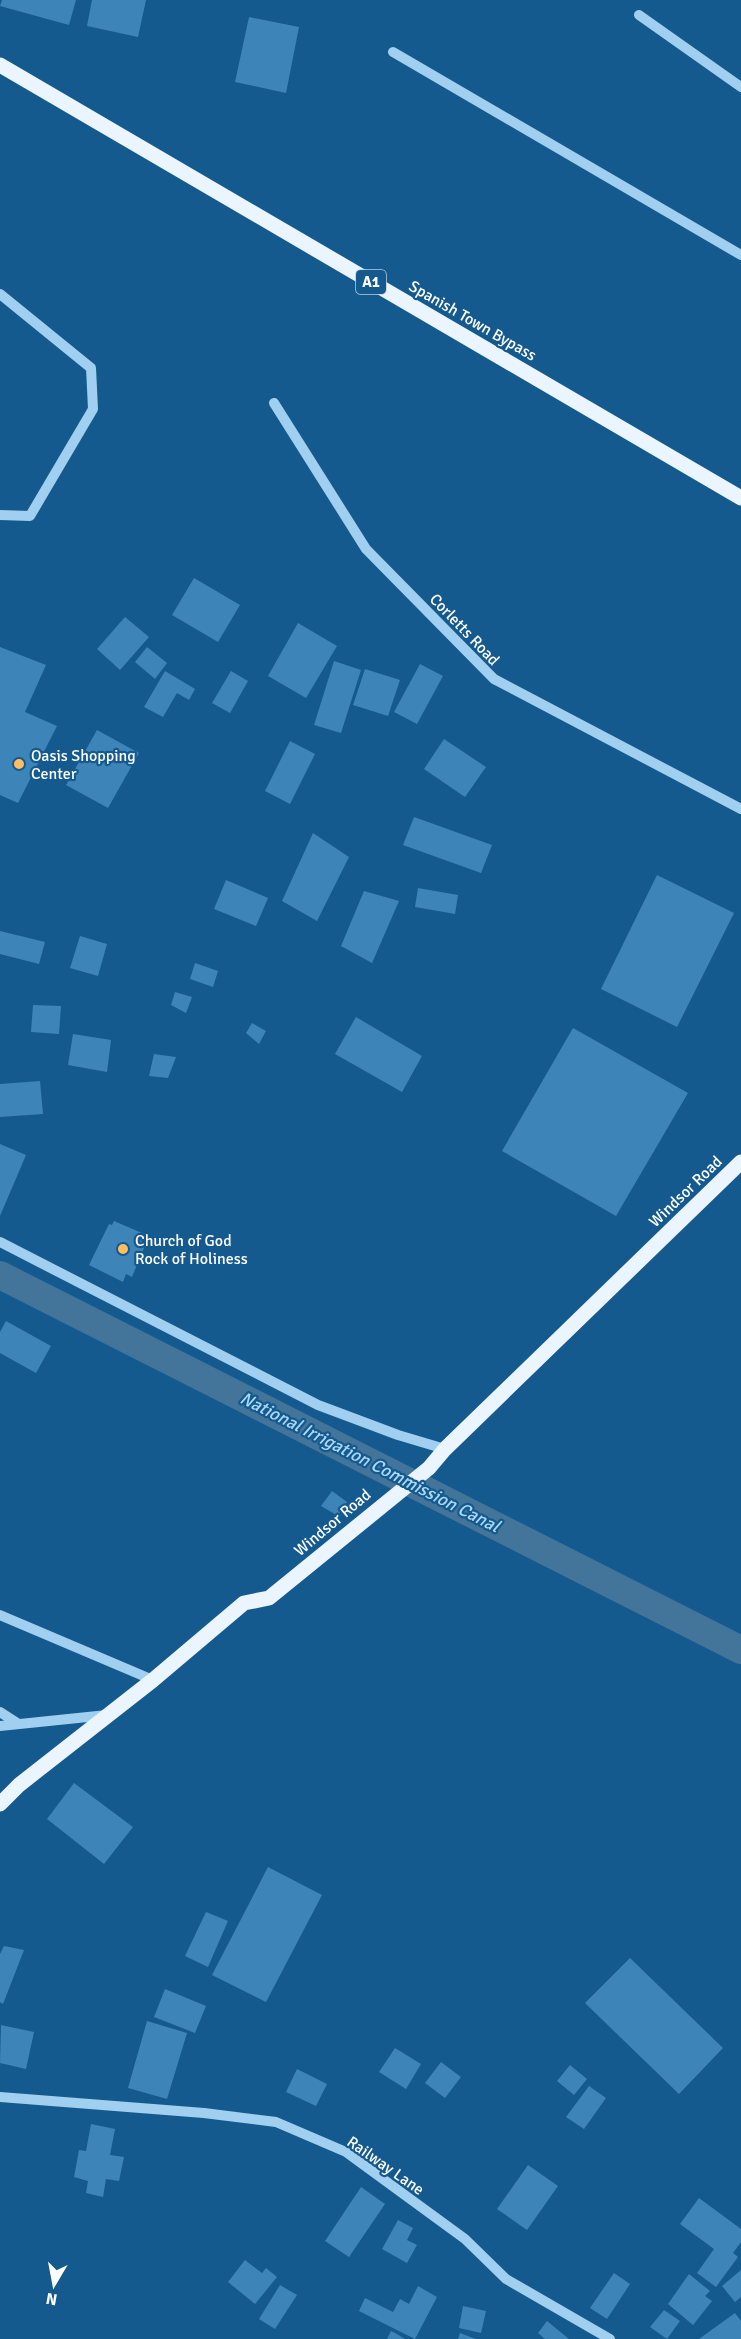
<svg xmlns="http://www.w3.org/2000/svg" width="741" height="2339" font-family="Signika,sans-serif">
	<rect width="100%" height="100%" fill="#155a8f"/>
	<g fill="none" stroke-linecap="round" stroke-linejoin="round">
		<!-- canal -->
		<path stroke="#43759b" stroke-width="28" d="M0,1275L741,1650"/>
	</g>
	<!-- building -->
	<path fill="#3d84b8" d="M2,0H76L69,25L0,6Z
		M92,0H146L138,37L87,26Z
		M249,17L299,27L286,93L235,82Z
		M194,578L240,605L218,642L172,615Z
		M125,617L149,637L120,670L97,649Z
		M298,623L337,646L306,698L268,676Z
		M0,647L46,665L25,712L57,726L18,803L0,795Z
		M147,647L167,663L155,679L135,662Z
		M334,661L361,670L341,733L314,725Z
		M420,664L443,676L417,724L394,712Z
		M365,669L400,680L388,716L353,705Z
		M165,671L195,689L189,700L177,693L163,717L144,707Z
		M231,671L248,681L230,713L212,703Z
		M97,730L139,753L108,808L66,785Z
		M444,739L486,767L465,797L424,769Z
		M290,741L315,754L290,804L265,791Z
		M414,817L492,845L481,873L403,845Z
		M313,833L349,857L317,921L282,901Z
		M657,875L734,913L677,1027L601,989Z
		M226,880L268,898L256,926L214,909Z
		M418,888L458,895L455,914L415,907Z
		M364,891L399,901L372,963L341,946Z
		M0,931L45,942L39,964L0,954Z
		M80,936L107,944L98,976L70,968Z
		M195,963L218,971L213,987L190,979Z
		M175,992L192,997L186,1013L171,1005Z
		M33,1005L61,1006L59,1034L31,1032Z
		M356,1017L422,1056L402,1092L335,1054Z
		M252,1023L266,1031L259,1044L246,1033Z
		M573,1028L688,1093L616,1216L502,1151Z
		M73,1034L111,1040L107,1072L68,1065Z
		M154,1054L176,1057L168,1078L149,1076Z
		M40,1081L43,1114L0,1117V1084Z
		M0,1144L26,1155L0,1216Z
		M114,1221L149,1236L132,1277L126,1274L123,1282L89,1265L109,1224L112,1225Z
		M6,1321L51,1346L36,1373L0,1353V1332Z
		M332,1491L347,1502L338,1516L321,1506Z
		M74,1783L133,1827L104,1864L47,1819Z
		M268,1867L322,1895L266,2002L212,1975Z
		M206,1912L228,1921L208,1967L185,1956Z
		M4,1946L24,1950L3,2004L0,2002V1954Z
		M630,1958L723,2048L679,2094L585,2003Z
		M165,1989L206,2006L195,2033L154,2017Z
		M147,2021L187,2033L167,2099L128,2088Z
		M1,2025L34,2032L26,2069L0,2063Z
		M395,2048L421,2064L406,2089L379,2072Z
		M441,2062L461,2077L445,2098L425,2083Z
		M570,2065L587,2079L574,2095L557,2081Z
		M297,2069L327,2084L316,2106L286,2092Z
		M589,2086L606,2098L584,2129L566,2117Z
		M91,2124L115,2129L110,2155L124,2157L119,2181L106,2179L103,2197L86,2193L88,2181L74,2177L79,2150L86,2151Z
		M528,2165L558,2186L527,2230L497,2209Z
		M361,2187L385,2204L349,2257L325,2241Z
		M699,2198L741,2229V2242L733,2253L738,2257L716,2287L697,2273L714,2249L680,2224Z
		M398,2220L413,2228L407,2240L417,2245L407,2263L382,2249Z
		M245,2260L262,2273L266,2268L277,2277L255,2304L228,2282Z
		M741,2270V2297L735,2302L722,2286Z
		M614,2273L630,2284L607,2319L590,2308Z
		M689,2274L710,2291L705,2296L712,2301L693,2325L668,2304Z
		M280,2285L297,2295L275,2329L259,2319Z
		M418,2286L437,2297L415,2339L359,2311L365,2298L393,2312L400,2299L409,2304Z
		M463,2306L486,2311L481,2333L459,2328Z
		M664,2310L680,2321L667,2339L650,2327Z
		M735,2313L741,2321V2339H699Z
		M547,2321L569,2339H545L538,2333Z
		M391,2331L395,2333L405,2339H387Z
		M460,2333L476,2339H458Z"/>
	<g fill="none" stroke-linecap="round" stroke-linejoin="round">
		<!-- minor -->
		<path stroke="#a0cff0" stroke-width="10" d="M639,15L741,87
			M393,52L741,255
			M0,294L91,368L93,409L30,516L0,515
			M274,403L366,549L494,679L741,809
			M0,1242L318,1405L398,1435L445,1449
			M0,1615L153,1680
			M0,1712L17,1723
			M0,1726L107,1715
			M0,2097L204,2113L276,2122L346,2152L465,2239L506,2279L610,2339"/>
		<!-- major -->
		<path stroke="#eaf5ff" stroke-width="15" d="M0,65L741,498
			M0,1804L19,1785L153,1680L244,1603L269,1598L429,1468L445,1449L741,1162"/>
	</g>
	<!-- markers -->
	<g fill="#ffbd60" stroke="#155a8f" stroke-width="2">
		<circle cx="19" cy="764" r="6"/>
		<circle cx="123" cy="1249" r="6"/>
	</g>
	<g text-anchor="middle" stroke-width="4.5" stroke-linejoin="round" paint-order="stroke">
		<!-- shield labels -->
		<rect fill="#155a8f" stroke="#b9cedd" stroke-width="1.5" x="356" y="270" width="30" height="24" rx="4.5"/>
		<g font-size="15" font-weight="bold" fill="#fff">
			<text x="371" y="287">A1</text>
		</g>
		<!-- street labels -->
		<g font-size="16" fill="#fff" stroke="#155a8f">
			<text transform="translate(473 320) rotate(30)" y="6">Spanish Town Bypass</text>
			<text transform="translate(465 629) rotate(46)" y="6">Corletts Road</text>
			<text transform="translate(685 1191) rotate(-44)" y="6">Windsor Road</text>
			<text transform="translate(332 1522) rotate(-40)" y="6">Windsor Road</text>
			<text transform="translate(386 2165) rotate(35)" y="6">Railway Lane</text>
		</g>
		<!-- poi labels -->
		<g font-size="16" fill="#fff" stroke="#155a8f" text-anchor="start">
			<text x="31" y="761">Oasis Shopping<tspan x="31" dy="18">Center</tspan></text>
			<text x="135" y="1246">Church of God<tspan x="135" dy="18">Rock of Holiness</tspan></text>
		</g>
		<!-- water labels -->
		<g font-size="18" font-style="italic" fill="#acd8f7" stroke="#155a8f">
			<text transform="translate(370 1462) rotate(27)" y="6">National Irrigation Commission Canal</text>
		</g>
	</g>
	<!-- north arrow -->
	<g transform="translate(54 2285) rotate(190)" stroke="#155a8f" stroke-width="4.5" paint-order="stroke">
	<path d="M0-4.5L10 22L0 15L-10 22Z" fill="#ffffff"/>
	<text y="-9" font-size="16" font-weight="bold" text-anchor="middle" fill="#ffffff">N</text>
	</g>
</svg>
